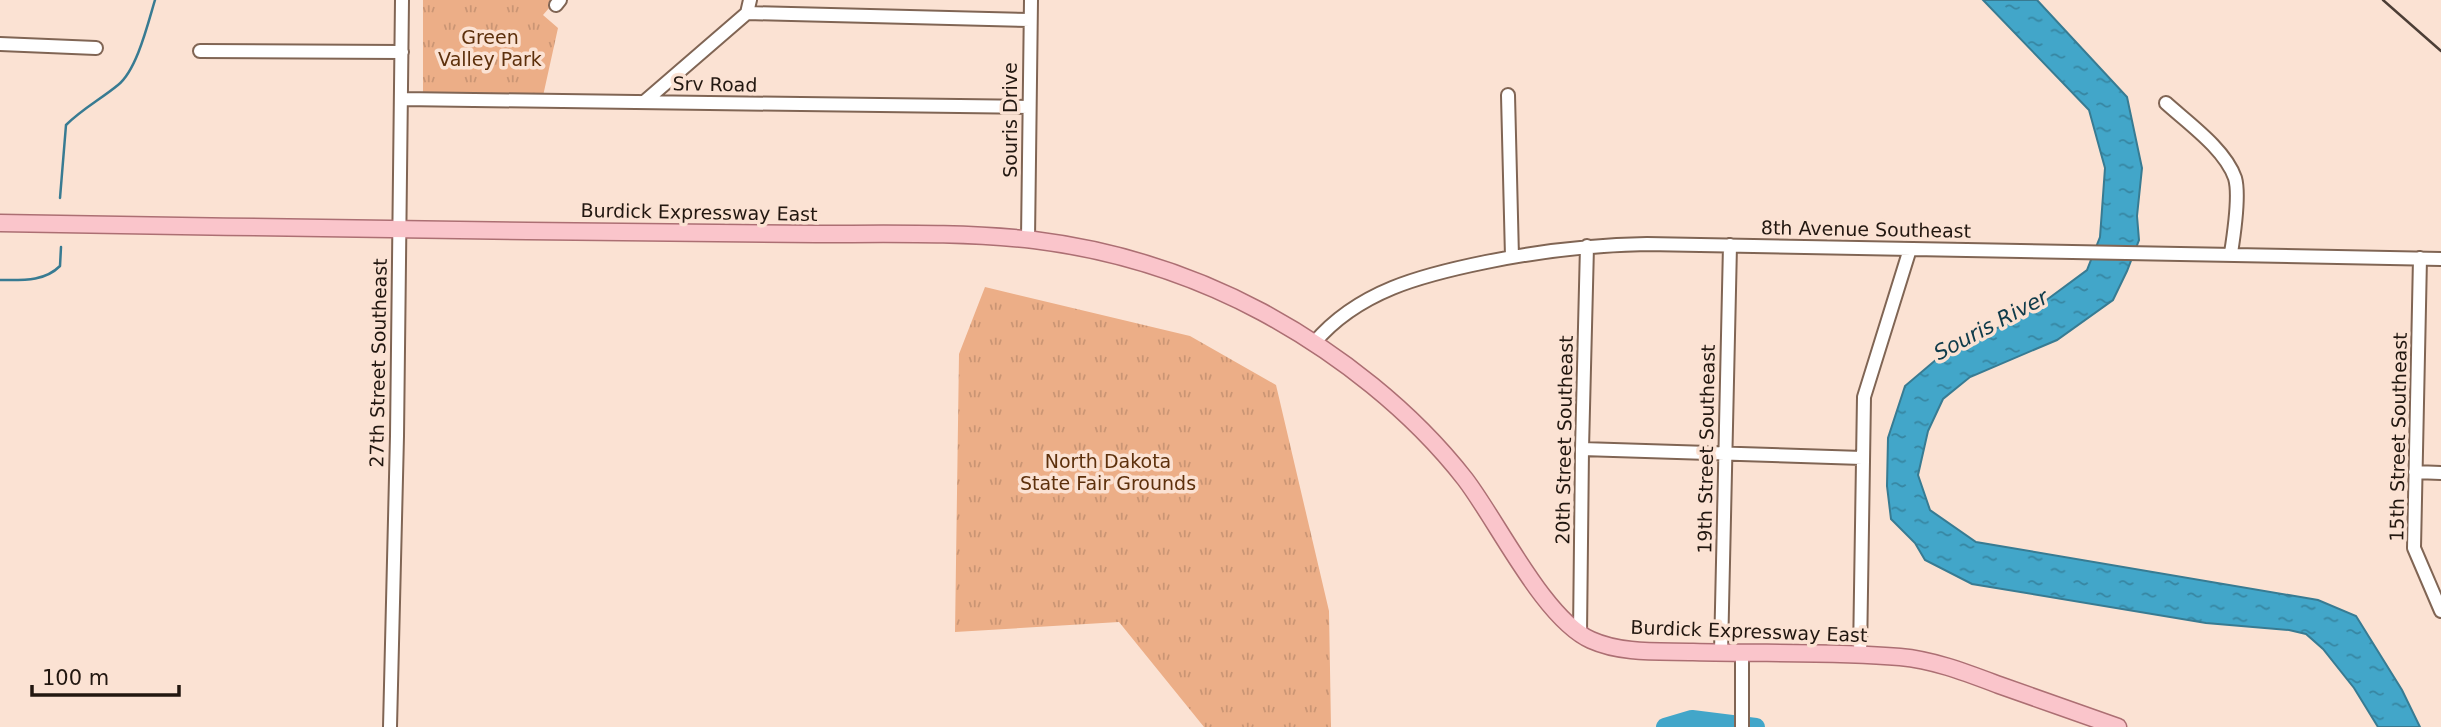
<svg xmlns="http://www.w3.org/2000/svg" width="2441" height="727" font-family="'DejaVu Sans',sans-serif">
	<defs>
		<pattern id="park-tufts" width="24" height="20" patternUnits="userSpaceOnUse" patternTransform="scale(1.75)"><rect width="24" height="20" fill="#ecae87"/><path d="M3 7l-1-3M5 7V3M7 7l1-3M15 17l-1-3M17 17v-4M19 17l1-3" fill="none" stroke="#ca9574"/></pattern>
		<pattern id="water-ripples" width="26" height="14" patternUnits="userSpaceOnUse" patternTransform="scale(1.75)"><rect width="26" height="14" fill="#42a6c9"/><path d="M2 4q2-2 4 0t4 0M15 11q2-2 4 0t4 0" fill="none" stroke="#3786a2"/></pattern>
	</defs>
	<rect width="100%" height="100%" fill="#fbe2d3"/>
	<!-- park -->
	<path fill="url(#park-tufts)" d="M423,0H556L543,15L558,28L543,96H423Z
		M985,287L1190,336L1276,385L1329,611L1331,727H1204L1119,622L955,632L959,354Z"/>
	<!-- water -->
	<path fill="url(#water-ripples)" stroke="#387b92" stroke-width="2" d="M1983,0H2037L2127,97L2142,168L2137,216L2139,240L2127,271L2113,300L2057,340L1970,377L1943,399L1928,431L1918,475L1930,510L1976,542L2318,600L2356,616L2402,690L2420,727H2378L2354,688L2323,649L2306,634L2289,630L2206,623L1972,584L1925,560L1915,543L1891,519L1887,486L1888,438L1905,386L1938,358L2033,310L2087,270L2100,237L2105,168L2089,110Z"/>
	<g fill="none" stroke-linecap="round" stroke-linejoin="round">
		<!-- stream -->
		<path stroke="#387b92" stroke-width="2.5" d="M60,198L66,125C82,109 101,99 118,85C137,70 148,23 155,0
			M0,280C22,280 44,282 60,266L61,247"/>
		<!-- river -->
		<path stroke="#42a6c9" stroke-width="18" d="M1665,727L1692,719L1756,727"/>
		<!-- minor casing -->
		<g stroke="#806554" stroke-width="16">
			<path id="minor" d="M556,5L560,0
				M747,13L1030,20
				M0,44L96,48
				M200,51L402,52
				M1508,95L1512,257
				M402,99L1028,107
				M644,102L747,13L750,0
				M2166,103C2188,123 2225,149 2235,178C2240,195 2234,234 2231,253
				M1028,239L1031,0
				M2420,258L2414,548L2441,611
				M1314,343C1358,291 1422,275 1486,262C1540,251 1593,245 1647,244L2441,259
				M1582,449L1862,458
				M2415,472L2441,473
				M1580,635L1582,449L1587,246
				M1721,653L1730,245
				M1860,655L1864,397L1910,249
				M390,727L397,436L402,0
				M1742,727V653"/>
		</g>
		<!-- major casing -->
		<g stroke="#ac6f73" stroke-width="19">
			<path id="major" d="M0,223C176,225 352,230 528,231C624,232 720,233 816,234C888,234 962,232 1034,240C1114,250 1191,274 1262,312C1338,353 1412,411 1465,479C1498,522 1544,619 1591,640C1622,654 1660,651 1693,652C1762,654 1831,651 1900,657C1934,660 1967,673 1999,685C2039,699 2078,713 2118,727"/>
		</g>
		<!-- minor -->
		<use href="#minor" stroke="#fff" stroke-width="12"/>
		<!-- major -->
		<use href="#major" stroke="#fac5cb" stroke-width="16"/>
		<!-- rail -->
		<path stroke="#4c3e36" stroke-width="2.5" d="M2383,0L2441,51"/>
	</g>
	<g text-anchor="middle" stroke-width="7" stroke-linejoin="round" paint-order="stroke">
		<!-- park labels -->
		<g font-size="19" fill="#5d300c" stroke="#fbe2d3">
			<text x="490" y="44">Green<tspan x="490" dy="22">Valley Park</tspan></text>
			<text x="1108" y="468">North Dakota<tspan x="1108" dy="22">State Fair Grounds</tspan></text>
		</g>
		<!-- street labels -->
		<g font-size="19" fill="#221710" stroke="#fbe2d3">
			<text transform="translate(715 84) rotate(1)" y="7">Srv Road</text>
			<text transform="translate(1010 120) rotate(-90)" y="7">Souris Drive</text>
			<text transform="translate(699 212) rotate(1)" y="7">Burdick Expressway East</text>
			<text transform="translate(1866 229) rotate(1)" y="7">8th Avenue Southeast</text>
			<text transform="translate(378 363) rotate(-89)" y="7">27th Street Southeast</text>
			<text transform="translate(2398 437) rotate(-89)" y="7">15th Street Southeast</text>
			<text transform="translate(1564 440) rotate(-89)" y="7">20th Street Southeast</text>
			<text transform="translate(1706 449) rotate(-89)" y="7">19th Street Southeast</text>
			<text transform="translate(1749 631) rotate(2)" y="7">Burdick Expressway East</text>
		</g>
		<!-- water labels -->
		<g font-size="21" font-style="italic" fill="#0f3b4a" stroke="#fbe2d3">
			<text transform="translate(1991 325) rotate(-28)" y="7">Souris River</text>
		</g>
	</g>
	<!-- scale -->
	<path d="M32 685v10h147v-10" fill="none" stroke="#221710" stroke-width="3.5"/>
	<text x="42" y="685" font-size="21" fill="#221710" stroke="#fbe2d3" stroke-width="5" paint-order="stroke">100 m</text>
</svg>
